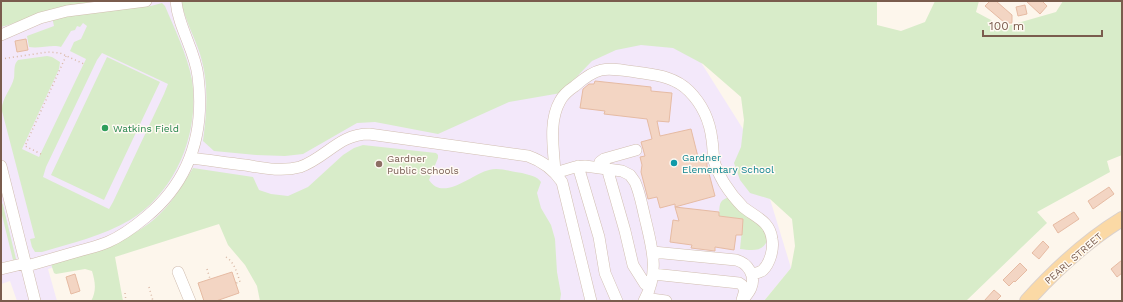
<svg xmlns="http://www.w3.org/2000/svg" width="1123" height="302" font-family="'Work Sans',sans-serif">
	<rect width="100%" height="100%" fill="#fdf6ec"/>
	<!-- education -->
	<path fill="#f3e8fa" d="M1,1H353L685,37L743,129L770,199L791,268L764,301H536L230,213L48,269L57,301H17L10,281L1,284Z"/>
	<!-- green -->
	<path fill="#d8ecc9" fill-rule="evenodd" d="M1,1H112C95,3 76,3 60,7C40,13 21,22 1,27Z
		M181,1H877V25L901,31L925,22L935,1H979L976,12L1004,27L1056,12L1063,1H1111L1114,2L1122,1V155L1107,161L1110,172L1037,212L1047,223L966,301H764L791,268L795,246L792,219L770,199L750,193L740,180L734,163L741,147L744,120L741,97L703,64L673,48L641,45L616,50L592,61L561,93L509,102L438,134L375,122L357,123L303,154L285,156L256,155L214,151L203,141C207,111 209,83 200,54C194,36 185,20 181,1Z
		M162,3L165,6C175,30 187,54 192,80C200,132 176,192 130,220C103,236 71,243 42,252H35L32,247L30,239L35,238L2,111C1,99 11,90 14,78C15,72 13,65 18,60L47,56L52,57L60,62L59,69L22,149L39,157L86,59L70,51L74,42L81,39L87,26L83,23L80,27L77,26L75,30L71,31L61,47C53,44 39,49 29,47L27,36L54,26L52,17L151,6ZM102,53L168,84L164,94L113,202L109,209L43,177L46,167L97,60Z
		M107,57L160,82L104,200L51,175Z
		M363,145L436,153L438,155V158L429,180C443,202 472,174 489,170C499,167 512,172 522,173C529,175 537,176 541,182L537,193L541,208L551,225L555,239L557,272L561,294L560,301H260L257,286L245,265L228,245L219,224L115,257L123,301H91C97,291 95,281 92,271L85,269L56,274L54,273L51,264C94,250 139,241 169,204C178,193 185,181 193,168L253,177L259,190L271,194L288,196L308,187L343,155L354,148Z
		M730,197L764,226L767,241C762,253 750,250 740,249L743,219L719,216C720,205 718,200 730,197Z
		M1,201L3,205L16,259L13,260L1,211Z"/>
	<!-- building -->
	<path fill="#f3d5c3" stroke="#e6bba3" d="M990,1H996L1012,15V23H1005L985,6Z
		M1026,1H1042L1047,6L1040,14Z
		M1025,5L1027,14L1018,16L1016,7Z
		M26,39L28,50L17,52L15,41Z
		M595,81L651,87V91L672,93L669,122L657,121L660,136L691,129L698,157L707,158V166L715,196L675,207V204L660,208L657,197L648,199L641,172L642,165L640,157L645,156L641,142L652,139L647,119L604,114L605,111L580,108L583,89L589,84H594Z
		M1109,187L1114,194L1093,209L1088,201Z
		M675,207L719,212V216L743,219L742,235H736L734,250L715,247V251L691,248L692,245L670,242L673,220L679,221Z
		M1074,212L1079,219L1058,233L1053,225Z
		M1043,241L1049,247L1039,259L1032,253Z
		M1122,260V273L1117,277L1111,269Z
		M1020,263L1027,270L1015,282L1014,281L1009,286L1003,280Z
		M232,272L239,293L216,301H204L198,283Z
		M75,274L80,291L71,294L66,277Z
		M994,290L1001,296L996,301H984Z"/>
	<g fill="none" stroke-linecap="round" stroke-linejoin="round">
		<!-- minor casing -->
		<g stroke="#d1beb0" stroke-width="12">
			<path id="minor" d="M1,35L40,18L67,11L146,1
				M190,158C208,160 227,163 245,165C263,168 282,172 300,167C326,158 339,134 369,134L528,156C542,161 554,170 562,182L591,301
				M1,166L35,301
				M578,166L599,237L605,273L617,301
				M599,168L600,162L604,159L636,150
				M607,168L625,231L633,265L645,284L650,287
				M653,252L736,260C748,263 756,276 751,288C749,293 745,297 742,301
				M27,266C44,261 62,256 79,251C89,248 99,246 108,242C122,236 134,227 146,217C190,181 205,132 198,76C195,50 178,27 176,1
				M1,269L26,263
				M178,272L190,301
				M653,274L739,283L742,285L745,290L742,300
				M646,297L651,299L666,301
				M644,301C660,272 652,248 645,218C642,206 640,193 635,182L630,175L622,171L585,166L575,167L555,173C554,150 548,122 560,101C563,95 569,90 575,86C599,65 606,68 636,72C655,75 674,76 689,91C702,104 710,122 712,140C713,146 713,154 714,161C716,168 720,176 724,183C729,191 736,200 743,207C755,217 770,221 772,239C774,249 770,263 763,270C760,273 755,273 752,274"/>
		</g>
		<!-- major casing -->
		<g stroke="#dad1cd" stroke-width="16">
			<path id="major" d="M1027,301C1055,270 1086,241 1122,219"/>
		</g>
		<!-- path -->
		<path stroke="#d9b8a5" stroke-width="1.5" stroke-dasharray="1 3" stroke-linecap="butt" d="M1,59L48,52L60,53L84,64
			M41,154L25,146L66,56
			M226,257C235,263 237,273 240,282L236,283
			M207,269L210,279
			M149,287L153,301
			M125,293L126,301"/>
		<!-- minor -->
		<use href="#minor" stroke="#fff" stroke-width="11"/>
		<!-- major -->
		<use href="#major" stroke="#fbd9a5" stroke-width="14"/>
	</g>
	<!-- markers -->
	<circle fill="#2e9e5b" stroke="#fffaf3" stroke-width="1.5" cx="105" cy="128" r="4"/>
	<circle fill="#0f9aa8" stroke="#fffaf3" stroke-width="1.5" cx="674" cy="163" r="4"/>
	<circle fill="#8d6e63" stroke="#fffaf3" stroke-width="1.5" cx="379" cy="164" r="4"/>
	<g text-anchor="middle" stroke-width="3" stroke-linejoin="round" paint-order="stroke">
		<!-- leisure labels -->
		<g font-size="10" fill="#27864d" stroke="#fffaf3" text-anchor="start">
			<text x="113" y="132">Watkins Field</text>
		</g>
		<!-- culture labels -->
		<g font-size="10" fill="#0d838f" stroke="#fffaf3" text-anchor="start">
			<text x="682" y="161">Gardner<tspan x="682" dy="12">Elementary School</tspan></text>
		</g>
		<!-- education labels -->
		<g font-size="10" fill="#785e54" stroke="#fffaf3" text-anchor="start">
			<text x="387" y="162">Gardner<tspan x="387" dy="12">Public Schools</tspan></text>
		</g>
		<!-- street labels -->
		<g font-size="10" fill="#7a5c4d" stroke="#fffaf3">
			<text transform="translate(1073 258) rotate(-41)" y="4">PEARL STREET</text>
		</g>
	</g>
	<!-- border -->
	<rect width="1123" height="302" fill="none" stroke="#7a5c4d" stroke-width="4"/>
	<!-- scale -->
	<path d="M983 30v6h119v-6" fill="none" stroke="#7a5c4d" stroke-width="2"/>
	<text x="989" y="30" font-size="12" fill="#7a5c4d" stroke="#fffaf3" stroke-width="3" paint-order="stroke">100 m</text>
</svg>
